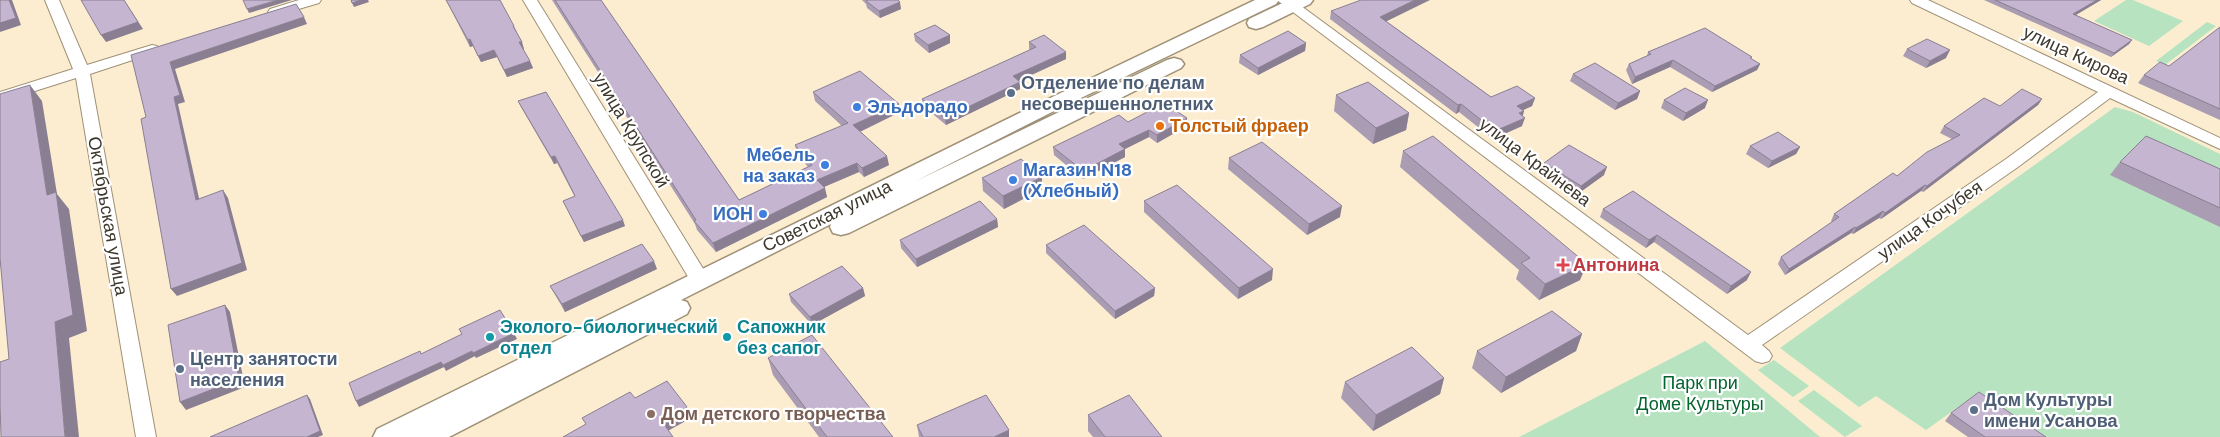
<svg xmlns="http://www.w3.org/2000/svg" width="2220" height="437" font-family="'DM Sans',sans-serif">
	<rect width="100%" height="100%" fill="#fcedd0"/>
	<!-- green -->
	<path fill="#b7e3c0" d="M2126,0H2133L2183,21L2149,46L2094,21Z
		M2207,22L2216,26L2165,65L2156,61Z
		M2115,107L2133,112L2220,154V437H2037L1975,395L1926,430L1876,396L1859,407L1780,348Z
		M1705,341L1820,437H1519Z
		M1774,360L1809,386L1793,397L1758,370Z
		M1814,390L1862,426L1845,437L1798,401Z"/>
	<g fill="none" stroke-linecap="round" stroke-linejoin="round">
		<!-- minor casing -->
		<g stroke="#9f9177" stroke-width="2">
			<path id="minor" d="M45,0H59L87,65L152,45L157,46L159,49L157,52L90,74L156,437H136L76,78L0,102V92L73,69Z
				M299,0H321L319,3L275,16L268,12L270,9Z
				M523,0H537L707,275L709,280L707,285L700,287L693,285Z
				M1277,0H1293L1748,335L2006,159L2098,92L1912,3L1910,0H1928L2220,138V149L2110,98L2018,167L1762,345L1769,351L1772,356L1769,361L1762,363L1755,361Z"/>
		</g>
		<!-- tertiary casing -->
		<g stroke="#9f9177" stroke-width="3">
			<path id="tertiary" d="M1255,0H1279L1276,4L1058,109L916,181L1167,60L1174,58L1181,60L1184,64L1181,68L849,233L841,235L833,233L830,227L831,224L681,300L687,302L690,308L687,314L449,437H373L377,429L1044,101Z
				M1289,0H1313L1310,4L1263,27L1256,29L1249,27L1247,23L1249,19Z"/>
		</g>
		<!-- minor -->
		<use href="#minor" fill="#fff" fill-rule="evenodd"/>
		<!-- tertiary -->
		<use href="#tertiary" fill="#fff" fill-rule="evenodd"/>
	</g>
	<!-- wall -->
	<path fill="#a99cb3" d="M446,0L514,26L517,32V33L524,49H523L533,68L507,77L497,57L481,62L473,46L470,47Z
		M552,0H601L739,200L808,167L797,154L795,145L842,126L815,101L813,92L899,104L900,112L860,132L889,165L864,177L859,172L824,187L827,197L716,252L697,230L695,224Z
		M862,0H898L901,9L880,18L867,8L866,4Z
		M1984,0H2101L2075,15L2132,40L2129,44L2111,57Z
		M1331,11L1386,21L1491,97L1535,98L1532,106L1523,110L1524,111L1522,116V126L1493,139L1459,112L1456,114L1330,19Z
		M2220,27V120L2138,83L2144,75L2169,66Z
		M914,34L950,35V43L929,53L915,41Z
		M1029,42L1066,52V59L1019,81L1020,89L946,125L923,106L922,99L1030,50L1029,49Z
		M1306,43L1305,51L1258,75L1239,63L1240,55Z
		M1907,49L1946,58L1926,68L1903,56Z
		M1648,52L1751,59L1760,64L1757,70L1712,92L1670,67L1632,84L1626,70L1629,64L1647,56Z
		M1573,74L1640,91L1637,99L1615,110L1570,81Z
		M1336,95L1409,113L1406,130L1373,144L1334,111Z
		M2042,99L2038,105L1923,192L1921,191L1881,219L1879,218L1853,234L1851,233L1785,275L1778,264L1781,257L1832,222L1831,221L1834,214L1897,176L1952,139L1940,133L1944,126L2000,106Z
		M1664,100L1705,108L1683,121L1661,108Z
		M518,101L625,226L584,242L563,201L575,197L557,163L554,164L521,107Z
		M1187,118V126L1157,143L1149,137L1125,149V157L1083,179L1054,155L1053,147L1128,122Z
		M1750,146L1800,147L1796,154L1768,168L1746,154Z
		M1403,151L1580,280L1539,300L1516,279L1519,270L1400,167Z
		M1229,158L1340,217L1307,235L1228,169Z
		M2120,162L2220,169V227L2110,175Z
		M1544,163L1604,175L1579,193L1541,171Z
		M982,178L1042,189L1004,209L983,191Z
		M1633,191L1747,280L1727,294L1654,242L1646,248L1600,217L1603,209Z
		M1144,201L1272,280L1238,299L1144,212Z
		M997,219L998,227L917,267L901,248L900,240Z
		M1046,245L1155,288L1154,296L1115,319L1046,253Z
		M657,269L565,312L554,293L550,286Z
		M863,288L865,296L812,325L791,302L789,294Z
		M1582,334L1576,351L1501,393L1472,368L1477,351Z
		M768,358L893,437H819L773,375Z
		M1444,378L1440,394L1373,431L1341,398L1345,382Z
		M1951,413L2046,437H1968L1945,421Z
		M1088,415L1162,437H1093L1088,431Z
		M917,425L1009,437H919Z"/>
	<!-- shaded-wall -->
	<path fill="#8a7f92" d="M9,0H12L21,25L0,32V23Z
		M124,0L143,29L106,42L101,35Z
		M278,0H292L249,13L247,9Z
		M361,0H368L369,2L354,7L352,3Z
		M1415,0H1430L1379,25L1380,17Z
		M2097,0H2101L2071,18L2073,14Z
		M900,2L901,9L880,18L879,11Z
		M304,17L307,24L175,69L185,102L178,104L201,207L196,200L174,97L170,62Z
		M950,35V43L929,53L928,45Z
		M470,39L473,46L470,47L468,40Z
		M2132,40L2129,44L2111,57L2114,53Z
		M519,42H522L524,49H522Z
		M1306,43L1305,51L1258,75V68Z
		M494,50L497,57L481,62L478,56Z
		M1950,50L1946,58L1926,68L1930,61Z
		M1066,52V59L1013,83V76Z
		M1673,60L1670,67L1632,84L1635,77Z
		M530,61L533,68L507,77L504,70Z
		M1760,64L1757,70L1712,92L1715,86Z
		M1020,82V89L946,125L945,118Z
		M30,85L42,101L57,194L69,209L87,331L69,338L79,437H65L55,322L47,195Z
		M1640,91L1637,99L1615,110L1618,103Z
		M1535,98L1532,106L1515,114L1517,106Z
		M2042,99L2038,105L1923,192L1927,186Z
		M1708,100L1705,108L1683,121L1686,113Z
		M899,104L900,112L855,134L853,125Z
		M1461,104L1459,112L1456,114L1458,105Z
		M1524,111L1522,119L1519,113Z
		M1409,113L1406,130L1373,144L1376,128Z
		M1187,118V126L1157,143V135Z
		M1525,118L1522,126L1493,139L1495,131Z
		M1149,130V137L1119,152V144Z
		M1800,147L1796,154L1768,168L1772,161Z
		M1125,149V157L1083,179V171Z
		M555,156L557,163L554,164L551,157Z
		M887,156L889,165L864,177L862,168Z
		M857,163L859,172L819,189L817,180Z
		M1607,167L1604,175L1579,193L1581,186Z
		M1042,177V189L1004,209L1003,196Z
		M1925,185L1921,191L1881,219L1885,213Z
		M825,188L827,197L716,252L713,243Z
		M223,190L228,198L247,270L177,296L171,289Z
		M1342,206L1340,217L1307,235L1309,224Z
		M1883,211L1879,218L1853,234L1856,228Z
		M997,219L998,227L917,267L916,259Z
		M623,220L625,226L584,242L581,236Z
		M1855,227L1851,233L1785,275L1789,269Z
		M1657,235L1654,242L1646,248L1649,240Z
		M654,261L657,269L565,312L562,304Z
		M1587,264L1580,280L1539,300L1545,284Z
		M1273,269L1272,280L1238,299L1239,288Z
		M1751,272L1747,280L1727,294L1731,286Z
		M863,288L865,296L812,325L810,317Z
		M1155,288L1154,296L1115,319V311Z
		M225,305L230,312L245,387L186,410L180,402Z
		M514,333L517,339L476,358L473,353Z
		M1582,334L1576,351L1501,393L1506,377Z
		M472,351L475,356L446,371L443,365Z
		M441,362L444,367L359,407L356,401Z
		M1444,378L1440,394L1373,431L1376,415Z
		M307,395L310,399L323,435L318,437H307Z
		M687,407L691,418L666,432L662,421Z
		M1009,430V437H994Z"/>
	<!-- building -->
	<path fill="#c5b5d0" stroke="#8a7f92" d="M0,0H9L16,18L0,23Z
		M81,0H124L138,22L101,35Z
		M243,0H278L247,9Z
		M351,0H361L352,3Z
		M446,0H500L514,26H513L522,42H519L530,61L504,70L494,50L478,56L470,39L468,40Z
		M555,0H601L739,200L812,165L795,145L848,123L813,92L860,71L899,104L853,125L887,156L862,168L857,163L817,180L825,188L713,243L694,221L696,220Z
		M868,0H898L900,2L879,11L866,1Z
		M1361,0H1415L1380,17L1491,97L1517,86L1535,98L1517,106L1524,111L1519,113L1525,118L1495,131L1461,104L1458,105L1331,11Z
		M1995,0H2097L2073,14L2132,40L2114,53Z
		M296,4L304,17L170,62L180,95L174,97L196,200L223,190L242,263L171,289L141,119L146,117L131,55Z
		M935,25L950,35L928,45L914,34Z
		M2220,27V109L2144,75L2160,62L2169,66Z
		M1705,28L1752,57L1750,58L1760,64L1715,86L1673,60L1635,77L1629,64L1651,54L1648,52Z
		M1288,31L1306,43L1258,68L1240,55Z
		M1044,35L1066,52L1013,76L1020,82L945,118L922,99L1036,47L1029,42Z
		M1927,39L1950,50L1930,61L1907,49Z
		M1595,63L1640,91L1618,103L1573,74Z
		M1368,82L1409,113L1376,128L1336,95Z
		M30,85L47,195L56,192L73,315L55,322L65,437H1L0,403V362L9,359L0,258V94Z
		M1685,88L1708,100L1686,113L1664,100Z
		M2022,89L2042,99L1927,186L1925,185L1885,213L1883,211L1856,228L1855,227L1789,269L1781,257L1839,217L1834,214L1893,173L1897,176L1927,152L1960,135L1944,126L1984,98L2000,106Z
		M546,92L623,220L581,236L563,201L575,196L555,156L551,157L518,101Z
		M1164,103L1187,118L1157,135L1149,130L1119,144L1125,149L1083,171L1053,147L1119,115L1128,122Z
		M1778,132L1800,147L1772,161L1750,146Z
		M1433,136L1587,264L1545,284L1521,263L1530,258L1403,151Z
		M2146,136L2220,169V208L2120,162Z
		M1262,142L1342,206L1309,224L1229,158Z
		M1569,145L1607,167L1581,186L1544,163Z
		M1021,159L1042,177L1003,196L982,178Z
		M1177,185L1273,269L1239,288L1144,201Z
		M1633,191L1751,272L1731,286L1657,235L1649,240L1603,209Z
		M980,201L997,219L916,259L900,240Z
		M1084,225L1155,288L1115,311L1046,245Z
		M642,244L654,261L562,304L550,286Z
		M842,266L863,288L810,317L789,294Z
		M225,305L239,379L180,402L168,325Z
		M500,310L514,333L473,353L472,351L443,365L441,362L356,401L349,383L420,351L421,354L462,334L459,329Z
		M1552,311L1582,334L1506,377L1477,351Z
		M812,335L893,437H827L768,358Z
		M1412,347L1444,378L1376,415L1345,382Z
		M667,381L687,407L662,421L673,437H563L586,424L582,418L630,392L635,398Z
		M1979,392L2046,437H1985L1951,413Z
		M307,395L320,431L307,437H210Z
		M986,395L1009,430L994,437H923L917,425Z
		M1129,395L1162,437H1105L1088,415Z"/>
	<!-- markers -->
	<g fill="#5c6f8a" stroke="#fff" stroke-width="2">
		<circle cx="1011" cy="93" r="5"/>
		<circle cx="180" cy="369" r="5"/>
		<circle cx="1974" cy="410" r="5"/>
	</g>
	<g fill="#3f7fe0" stroke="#fff" stroke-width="2">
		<circle cx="857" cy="107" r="5"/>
		<circle cx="825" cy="165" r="5"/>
		<circle cx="1013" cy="180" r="5"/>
		<circle cx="763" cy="214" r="5"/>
	</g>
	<circle fill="#e8710a" stroke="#fff" stroke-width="2" cx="1160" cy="126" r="5"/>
	<path fill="#e0444e" stroke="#fff" stroke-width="2" d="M1560.5 257.5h5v5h5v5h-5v5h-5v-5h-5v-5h5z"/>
	<g fill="#0f9aa8" stroke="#fff" stroke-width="2">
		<circle cx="490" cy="337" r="5"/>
		<circle cx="727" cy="337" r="5"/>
	</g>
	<circle fill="#8d6e63" stroke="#fff" stroke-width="2" cx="651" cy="414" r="5"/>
	<g text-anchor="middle" stroke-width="4.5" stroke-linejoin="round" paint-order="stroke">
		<!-- street labels -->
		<g font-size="18" fill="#3d372c" stroke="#fff">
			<text transform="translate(2076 55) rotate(25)" y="6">улица Кирова</text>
			<text transform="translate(631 130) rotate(59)" y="6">улица Крупской</text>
			<text transform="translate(1535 162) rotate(37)" y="6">улица Крайнева</text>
			<text transform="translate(108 216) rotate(80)" y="6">Октябрьская улица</text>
			<text transform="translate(827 216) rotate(-26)" y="6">Советская улица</text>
			<text transform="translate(1930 220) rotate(-35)" y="6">улица Кочубея</text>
		</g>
		<!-- service labels -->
		<g font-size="18" font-weight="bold" fill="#4e5e75" stroke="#fff" text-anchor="start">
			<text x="1021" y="89">Отделение по делам<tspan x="1021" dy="21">несовершеннолетних</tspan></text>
			<text x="190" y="365">Центр занятости<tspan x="190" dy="21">населения</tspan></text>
			<text x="1984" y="406">Дом Культуры<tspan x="1984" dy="21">имени Усанова</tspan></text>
		</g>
		<!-- shop labels -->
		<g font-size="18" font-weight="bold" fill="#366cbe" stroke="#fff" text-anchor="start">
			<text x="867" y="113">Эльдорадо</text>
			<text x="815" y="161" text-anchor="end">Мебель<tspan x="815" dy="21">на заказ</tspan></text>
			<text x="1023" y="176">Магазин N18<tspan x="1023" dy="21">(Хлебный)</tspan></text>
			<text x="753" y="220" text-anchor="end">ИОН</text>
		</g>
		<!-- food labels -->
		<g font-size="18" font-weight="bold" fill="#c56008" stroke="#fff" text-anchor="start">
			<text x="1170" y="132">Толстый фраер</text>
		</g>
		<!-- health labels -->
		<g font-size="18" font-weight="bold" fill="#be3a42" stroke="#fff" text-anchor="start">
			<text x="1573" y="271">Антонина</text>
		</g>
		<!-- culture labels -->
		<g font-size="18" font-weight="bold" fill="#0d838f" stroke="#fff" text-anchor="start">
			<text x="500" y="333">Эколого-биологический<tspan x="500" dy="21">отдел</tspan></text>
			<text x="737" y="333">Сапожник<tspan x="737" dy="21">без сапог</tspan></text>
		</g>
		<!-- park labels -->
		<g font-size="18" fill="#05642f" stroke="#fff">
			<text x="1700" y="389">Парк при<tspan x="1700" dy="21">Доме Культуры</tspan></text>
		</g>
		<!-- education labels -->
		<g font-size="18" font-weight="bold" fill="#785e54" stroke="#fff" text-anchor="start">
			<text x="661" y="420">Дом детского творчества</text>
		</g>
	</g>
</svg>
